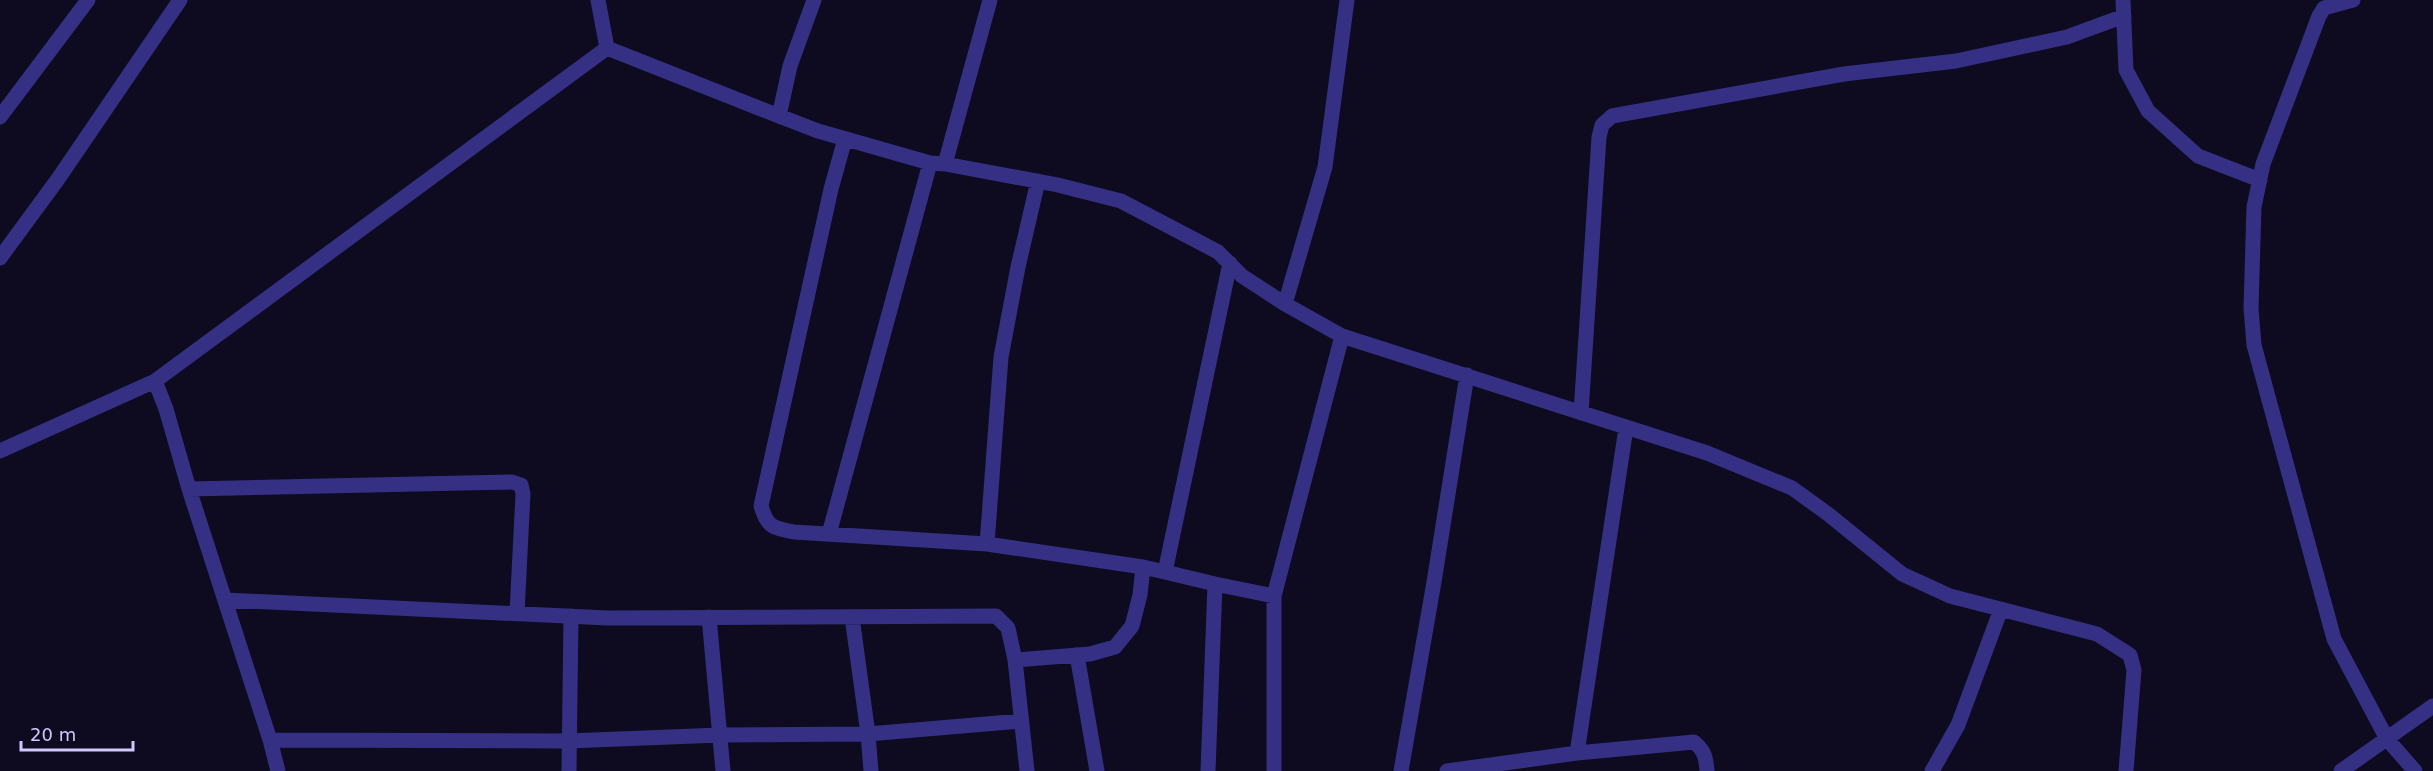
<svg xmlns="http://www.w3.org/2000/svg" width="2433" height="771" font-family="'DejaVu Sans',sans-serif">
	<rect width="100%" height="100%" fill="#0e0a1f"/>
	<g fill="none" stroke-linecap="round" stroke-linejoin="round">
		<!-- street -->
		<path stroke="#353083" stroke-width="15" d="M814,0L790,66L779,116L818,131L930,163L945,164L1058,185L1121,201L1218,252L1242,276L1285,304L1342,336L1707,453L1792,488L1828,514L1902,574L1950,596L2097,634L2130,655L2134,670L2126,771
			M2123,0L2126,70L2148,111L2198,156L2260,180
			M2353,0L2324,8L2319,16L2263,164L2254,207L2251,308L2254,345L2334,639L2387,739L2415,771
			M607,48L779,116
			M0,117L88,0
			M845,139L831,189L761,506C767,527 773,528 794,532L987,544L1143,567L1165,572
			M945,164L990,0
			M0,258L58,179L180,0
			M1285,304L1325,167L1347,0
			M1581,413L1599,137L1602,125L1612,116L1844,74L1956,61L2067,37L2124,16
			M0,451L155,381
			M189,489L512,482L521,485L523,494L517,613
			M829,534L930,163
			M987,544L1001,357L1018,267L1038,181
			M1215,584L1274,596V771
			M1274,596L1342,336
			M225,600L608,618L996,616L1008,628L1015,660
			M709,617L723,771
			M1077,655L1097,771
			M270,740L568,741L720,735L868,734L852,617
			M1577,753L1694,742C1705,751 1706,758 1707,771
			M278,771L270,740L189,489L166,409L155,381L607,48L598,0
			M569,771L571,616
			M871,771L868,734L1021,721
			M1027,771L1015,660L1090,654L1115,647L1132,626L1140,595L1143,567
			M1208,771L1215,584L1165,572L1230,263
			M1401,771L1434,582L1467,375
			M1447,771L1577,753L1626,428
			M1932,771L1958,725L2001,609
			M2341,771L2433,706"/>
	</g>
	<!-- scale -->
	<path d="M21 741v9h112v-9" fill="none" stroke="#cfc8ff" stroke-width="3"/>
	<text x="30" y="741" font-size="18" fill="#cfc8ff" stroke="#0e0a1f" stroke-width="4.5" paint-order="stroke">20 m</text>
</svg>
